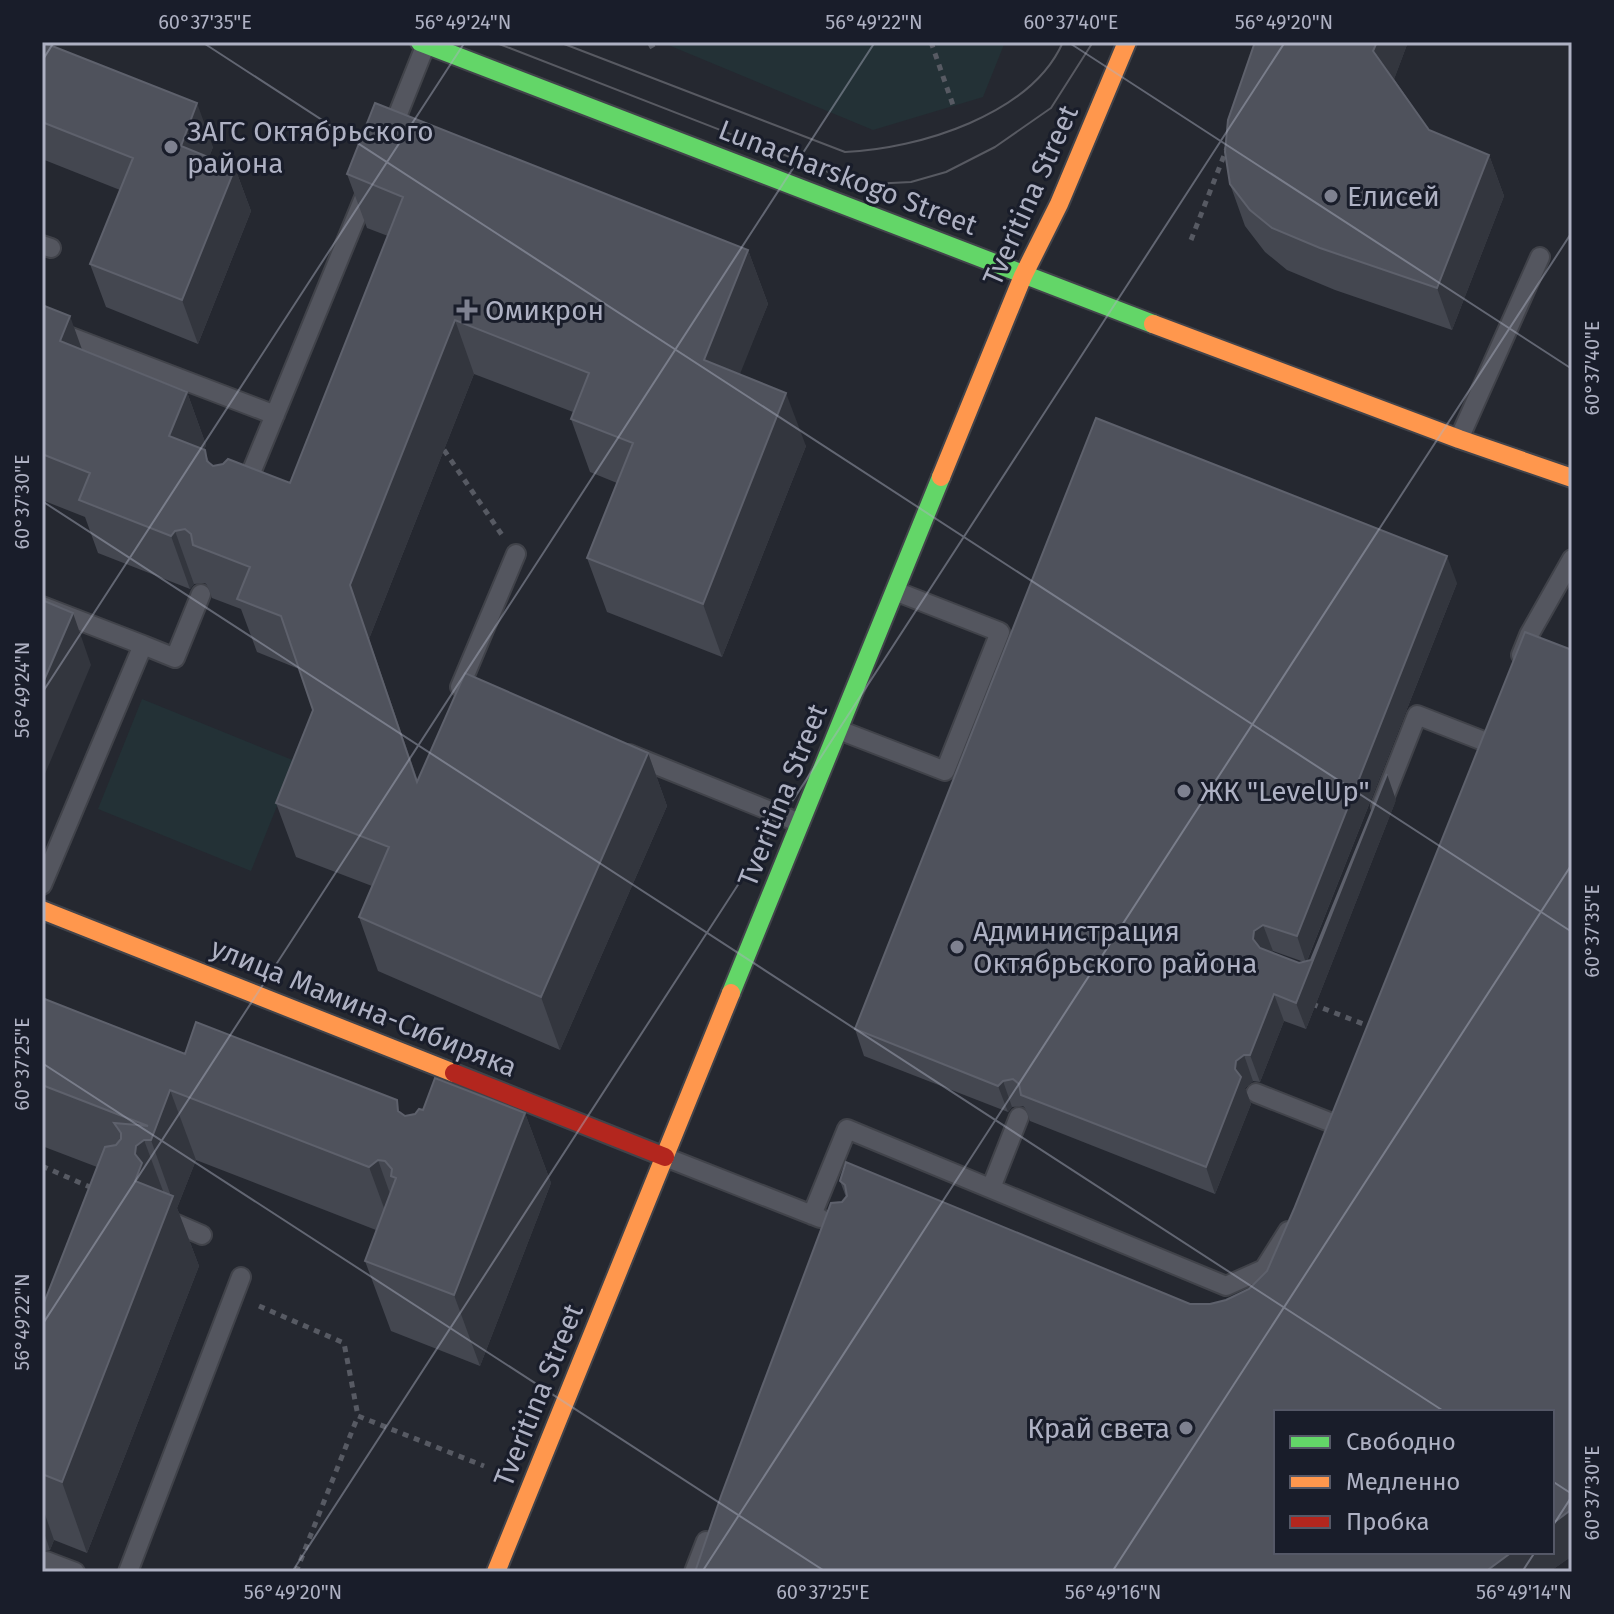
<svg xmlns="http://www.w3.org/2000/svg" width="1614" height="1614" font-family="'Fira Sans',sans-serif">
	<rect width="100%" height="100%" fill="#252830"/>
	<!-- green -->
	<path fill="#233136" d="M661,42H1005L983,97L873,130Z
		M142,699L295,761L251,871L98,809Z"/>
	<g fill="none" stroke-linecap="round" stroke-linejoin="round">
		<!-- lane casing -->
		<g stroke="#41434a" stroke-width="22">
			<path id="lane" d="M390,134L426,44
				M42,245L51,248
				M42,326L275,415
				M1459,439L1540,257
				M244,490L368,188
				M42,606L143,645
				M1521,655L1529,635L1572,559
				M467,690L460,687L516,554
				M839,730L945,771L1000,632L895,591
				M629,754L800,823
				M1381,806L1417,715L1486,742
				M42,885L143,645L175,658L201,594
				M1256,1093L1332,1123
				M665,1157L820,1218
				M991,1188L1019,1117
				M812,1215L847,1129L1226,1286L1264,1269L1288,1231
				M172,1222L202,1235
				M46,1561L75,1572
				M128,1572L241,1277
				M694,1572L706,1541"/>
		</g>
		<!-- fast casing -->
		<g stroke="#41434a" stroke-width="22">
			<path id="fast" d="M420,42L1153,324
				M731,993L941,477"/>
		</g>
		<!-- slow casing -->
		<g stroke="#41434a" stroke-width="22">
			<path id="slow" d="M1153,324L1459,439L1572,478
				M941,477L1023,276L1059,204L1127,42
				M42,910L454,1073
				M496,1572L731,993"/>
		</g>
		<!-- jam casing -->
		<g stroke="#41434a" stroke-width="22">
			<path id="jam" d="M454,1073L665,1157"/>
		</g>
		<!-- path -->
		<path stroke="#575a63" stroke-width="5" stroke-dasharray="6 6" stroke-linecap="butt" d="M931,42L954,108
			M649,47L658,42
			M1191,240L1227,148
			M444,450L502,535
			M1312,1004L1371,1027
			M42,1166L92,1188
			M259,1306L344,1343L358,1416
			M296,1572L358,1416L484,1466"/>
		<!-- lane -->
		<use href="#lane" stroke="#54565f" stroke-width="18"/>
		<!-- fast -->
		<use href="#fast" stroke="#63d668" stroke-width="18"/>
		<!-- slow -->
		<use href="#slow" stroke="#ff974d" stroke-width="18"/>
		<!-- jam -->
		<use href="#jam" stroke="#b3261e" stroke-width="18"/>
		<!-- tram -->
		<path stroke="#585a62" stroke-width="2" d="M494,42L836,175L871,184L911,182L946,172L995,147L1051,108L1093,42
			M559,42L845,152C918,149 1031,115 1063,42"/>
	</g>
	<!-- wall -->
	<path fill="#444750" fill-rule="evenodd" d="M42,42L213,147L209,157L235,168L251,211L198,344L106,307L90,264L120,190L42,159Z
		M1255,42H1408L1394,79L1429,130L1489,155L1504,196L1452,330L1335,290L1287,270L1265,252L1245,226L1230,184Z
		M347,174L748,250L768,304L739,374L806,446L722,657L607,612L587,558L617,483L590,472L571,419L573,412L474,374L369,639L418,781L648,753L667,806L560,1050L378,971L359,917L372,886L296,857L276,803L313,710L299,669L257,652L241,609L212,598L207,585L205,583L194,584L190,589L98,553L85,517L42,500V305L82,350L187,392L206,445L204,450L210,464L213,466L290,483L388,236L367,228Z
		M1457,583L1307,961L1311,960L1396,800L1306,1029L1284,1021L1260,1082L1253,1081L1245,1088L1251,1104L1215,1194L1030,1121L1025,1108L1023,1106L1012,1107L1008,1112L864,1056L855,1029ZM1273,951L1304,962L1299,963L1272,952Z
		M1572,650V1556L1549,1572H695L846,1197L840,1181L1190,1304H1210L1226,1300L1249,1289L1267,1271Z
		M42,998L185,1054L402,1114L405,1116L415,1114L423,1110L525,1113L551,1183L480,1366L391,1331L365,1261L376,1230L196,1160L177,1208L199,1266L87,1553L54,1540L50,1550L42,1551V1308L97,1167L42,1146Z"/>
	<!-- shaded-wall -->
	<path fill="#33363e" d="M1377,42H1408L1389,93L1373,51Z
		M197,103L213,147L197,189L181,146Z
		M1489,155L1504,196L1452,330L1437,288Z
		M235,168L251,211L198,344L182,300Z
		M748,250L768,304L724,414L704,360Z
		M70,316L89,369L60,341Z
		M455,320L474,374L369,639L437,836L350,585Z
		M187,392L206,445L189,489L169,436Z
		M786,393L806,446L722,657L703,604Z
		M175,531L194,584L190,589L171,536Z
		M1447,556L1457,583L1306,963L1297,936Z
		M73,613L91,665L42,781V685Z
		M648,753L667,806L560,1050L541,997Z
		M1387,774L1396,800L1306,1029L1296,1003Z
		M1263,925L1273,951L1263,958L1253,939L1254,931Z
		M1274,994L1284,1021L1260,1082L1250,1055Z
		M1244,1055L1253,1081L1245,1088L1251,1104L1215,1194L1206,1167L1235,1069L1236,1061Z
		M1003,1081L1012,1107L1008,1112L998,1086Z
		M170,1090L196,1160L177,1208L199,1266L87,1553L62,1482L135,1181L136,1146L144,1140L169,1207L172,1199L151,1140Z
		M525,1113L551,1183L480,1366L454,1295Z
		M378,1160L403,1230L395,1238L369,1167Z
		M42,1506L54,1540L50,1550L42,1527Z
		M1572,1509V1556L1549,1572H1485L1512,1552H1552V1524Z"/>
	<!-- building -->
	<path fill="#4f525c" stroke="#5e616c" stroke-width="2" d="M42,42L197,103L181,146L235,168L182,300L90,264L133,158L42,122Z
		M1255,42H1377L1373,51L1429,130L1489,155L1437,288L1320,248L1272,228L1250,210L1230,184L1225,152L1228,120Z
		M375,103L748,250L704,360L786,393L703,604L587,558L633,443L571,419L589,373L455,320L350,585L417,782L465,673L648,753L541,997L359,917L389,847L276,803L313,710L281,616L237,599L250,567L193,545L191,534L185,529L175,531L171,536L79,500L90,473L42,454V305L70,316L60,341L187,392L169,436L205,450L207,461L213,466L223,464L228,459L290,483L403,197L347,174Z
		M1096,418L1447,556L1297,936L1263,925L1254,931L1253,939L1260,948L1299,963L1311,960L1387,774L1296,1003L1274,994L1250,1055H1244L1236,1061L1235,1069L1241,1077L1206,1167L1021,1095L1019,1084L1013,1079L1003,1081L998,1086L855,1029Z
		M42,600L73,613L42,685Z
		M1525,632L1572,650V1509L1552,1524V1412H1276V1552H1512L1485,1572H695L721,1496L831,1203L842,1202L847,1196L845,1185L840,1181L846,1162L1190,1304H1210L1226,1300L1249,1289L1267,1271L1294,1209Z
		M42,998L185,1054L196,1022L397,1100L398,1111L405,1116L415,1114L419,1109L423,1110L435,1078L525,1113L454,1295L365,1261L396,1178L391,1176L392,1169L385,1161L378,1160L369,1167L170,1090L151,1140H144L136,1146L135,1154L142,1163L135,1181L173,1196L62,1482L42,1474V1308L105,1147L116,1145L121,1139V1133L114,1123L148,1126L42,1085Z"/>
	<!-- ticks -->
	<path fill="none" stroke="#aeb1c3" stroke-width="2" stroke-opacity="0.45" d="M202,42L1572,932M1068,42L1572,369M42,61L54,42M42,501L1445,1412M42,693L465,42M42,1063L826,1572M42,1325L875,42M1552,1481L1572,1494M1552,1527L1572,1496M292,1572L1285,42M702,1572L1572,232M1112,1572L1572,864M1522,1572L1535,1552"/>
	<!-- markers -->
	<g fill="#7e8190" stroke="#191d2a" stroke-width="3">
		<circle cx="171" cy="147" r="8"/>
		<circle cx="1331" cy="196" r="8"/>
		<path d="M463 298h8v8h8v8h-8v8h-8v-8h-8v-8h8z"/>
		<circle cx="1184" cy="791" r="8"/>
		<circle cx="957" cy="947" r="8"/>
		<circle cx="1186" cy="1428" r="8"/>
	</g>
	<g text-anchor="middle" stroke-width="6" stroke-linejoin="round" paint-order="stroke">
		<!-- poi labels -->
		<g font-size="28" fill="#aeb1c3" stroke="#191d2a" text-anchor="start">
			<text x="187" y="141">ЗАГС Октябрьского<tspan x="187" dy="32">района</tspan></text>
			<text x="1347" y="206">Елисей</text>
			<text x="485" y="320">Омикрон</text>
			<text x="1200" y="801">ЖК "LevelUp"</text>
			<text x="973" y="941">Администрация<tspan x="973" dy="32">Октябрьского района</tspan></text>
			<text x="1170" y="1438" text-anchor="end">Край света</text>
		</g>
		<!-- street labels -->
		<g font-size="28" fill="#aeb1c3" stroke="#191d2a">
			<text transform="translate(848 177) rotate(21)" y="10">Lunacharskogo Street</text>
			<text transform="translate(1030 195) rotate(-66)" y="10">Tveritina Street</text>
			<text transform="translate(782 795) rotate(-68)" y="10">Tveritina Street</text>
			<text transform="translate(364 1007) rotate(22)" y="10">улица Мамина-Сибиряка</text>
			<text transform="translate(538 1395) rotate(-68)" y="10">Tveritina Street</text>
		</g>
	</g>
	<!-- border -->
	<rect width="1614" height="1614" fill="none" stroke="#191d2a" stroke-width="88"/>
	<!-- legend -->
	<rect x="1274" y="1410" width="280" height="144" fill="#191d2a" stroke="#555867" stroke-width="2"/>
	<rect x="1290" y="1436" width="40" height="12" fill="#63d668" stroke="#555867" stroke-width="2"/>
	<text x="1346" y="1450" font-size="24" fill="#aeb1c3">Свободно</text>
	<rect x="1290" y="1476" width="40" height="12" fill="#ff974d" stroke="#555867" stroke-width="2"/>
	<text x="1346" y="1490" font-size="24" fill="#aeb1c3">Медленно</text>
	<rect x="1290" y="1516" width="40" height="12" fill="#b3261e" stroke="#555867" stroke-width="2"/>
	<text x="1346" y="1530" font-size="24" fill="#aeb1c3">Пробка</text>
	<rect x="44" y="44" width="1526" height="1526" fill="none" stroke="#aeb1c3" stroke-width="3"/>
	<g font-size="20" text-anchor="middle" fill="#aeb1c3">
		<text x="205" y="29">60°37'35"E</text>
		<text x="463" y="29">56°49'24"N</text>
		<text x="874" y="29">56°49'22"N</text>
		<text x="1071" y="29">60°37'40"E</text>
		<text x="1284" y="29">56°49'20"N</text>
		<text transform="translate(1592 368) rotate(-90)" y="7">60°37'40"E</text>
		<text transform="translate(22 502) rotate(-90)" y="7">60°37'30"E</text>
		<text transform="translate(22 690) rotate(-90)" y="7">56°49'24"N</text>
		<text transform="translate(1592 931) rotate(-90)" y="7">60°37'35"E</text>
		<text transform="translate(22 1064) rotate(-90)" y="7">60°37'25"E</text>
		<text transform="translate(22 1322) rotate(-90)" y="7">56°49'22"N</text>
		<text transform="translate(1592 1493) rotate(-90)" y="7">60°37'30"E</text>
		<text x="293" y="1599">56°49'20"N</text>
		<text x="823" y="1599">60°37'25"E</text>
		<text x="1113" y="1599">56°49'16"N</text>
		<text x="1524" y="1599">56°49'14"N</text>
	</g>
</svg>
